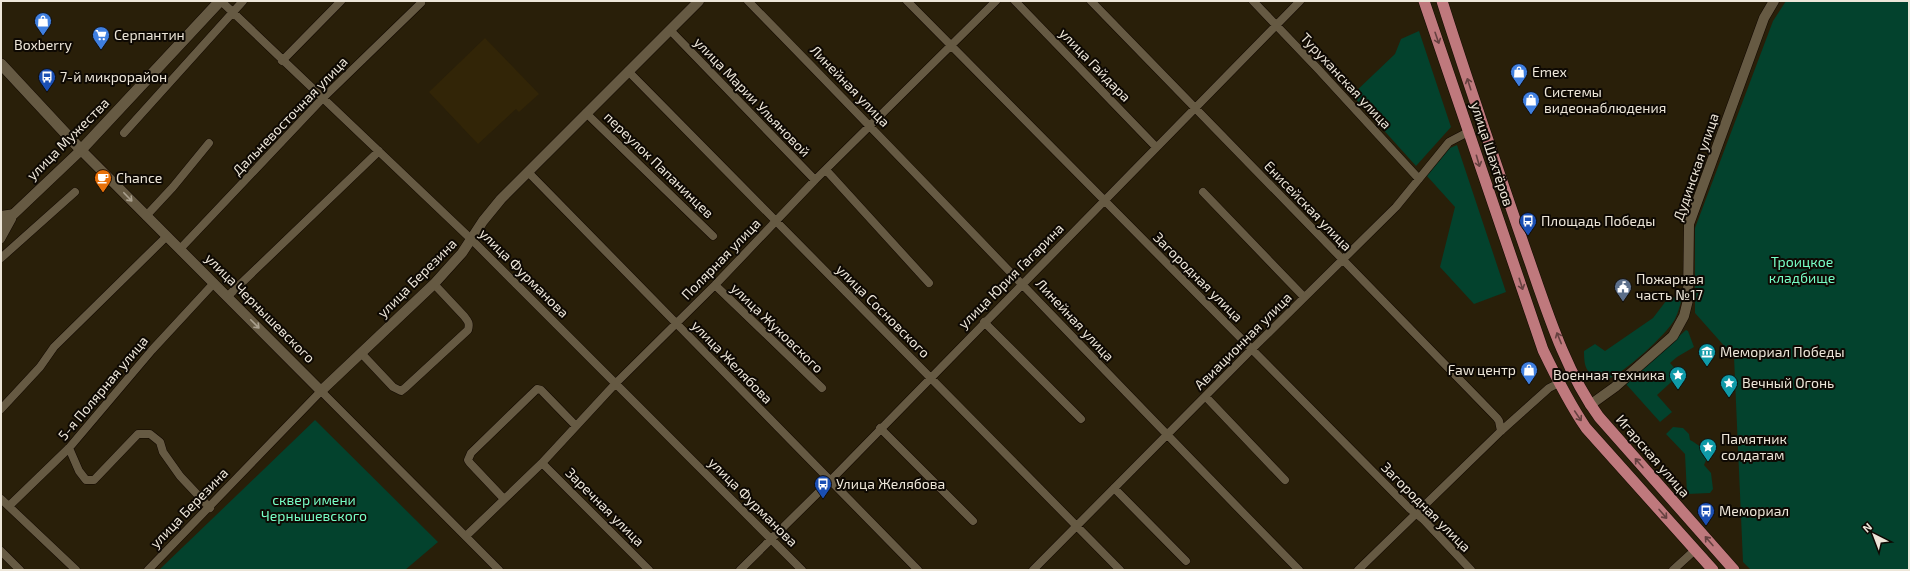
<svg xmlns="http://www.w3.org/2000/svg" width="1910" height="571" font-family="'Exo 2',sans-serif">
	<rect width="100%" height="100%" fill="#291f09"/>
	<!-- built -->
	<path fill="#322507" d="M485,38L539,94L519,112L516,109L478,144L429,92Z"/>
	<!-- green -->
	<path fill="#03422d" d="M1786,1H1909V570H1751L1743,562L1734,357L1695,313V228L1773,21Z
		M1419,31L1451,127L1416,166L1352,95L1395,54L1401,39Z
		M1457,145L1506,292L1474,304L1440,267L1455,207L1427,176L1450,148Z
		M1669,297L1682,298C1680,305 1678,313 1675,319C1666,335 1625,372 1608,379C1588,375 1584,372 1584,351L1595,344L1605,351L1653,318Z
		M1686,330L1688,331L1694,347L1677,357L1670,363L1680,374L1657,395L1672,412L1660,422L1626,384Z
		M315,420L438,542L405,570H159Z
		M1673,427L1683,428L1689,434L1690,440C1698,444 1705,450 1707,458L1704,465L1711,473L1713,489L1710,493L1687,494L1685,454L1666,434Z"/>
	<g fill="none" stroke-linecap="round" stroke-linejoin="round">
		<!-- minor casing -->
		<g stroke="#120800" stroke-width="9">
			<path id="minor" d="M221,1L472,240L802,570
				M748,1C933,190 1114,382 1299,570
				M907,1L1409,508L1423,519L1471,570
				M1015,1L1156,147
				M1091,1L1497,418L1499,421L1501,431
				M1253,1L1318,69L1419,179
				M670,30L815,180
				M282,61L341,1
				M628,71L1120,570
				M586,113L713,236
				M124,133L243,1
				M826,170L929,283
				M528,172L918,570
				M1203,192L1304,297
				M1,215L15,213
				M146,216L173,187L209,143
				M1,239L12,219
				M180,249L322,99L421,3
				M1,258L75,192
				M715,285L822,388
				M228,296L379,151
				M984,322L1081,419
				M361,353L393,387L401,391L405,388L468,330C470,323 468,321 464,316L434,284
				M1206,397L1285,480
				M1,409L40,367L54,347L166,237
				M880,428L973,521
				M69,448L79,471L86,480H94L138,434H150L160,442L163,452L180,476L210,508
				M542,463L649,570
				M1114,488L1186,561
				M1,499L76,570
				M504,499L470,463L468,460L471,453L537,389L541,390L576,426
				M9,506L69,448L152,350L214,283
				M466,536L542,463L616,383L715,285L815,180L996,1
				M1,551L20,570
				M148,570L321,391L499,570
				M740,570L830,481L1300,1
				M1033,570L1251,350L1396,207L1449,142L1470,131
				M1358,570L1501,431L1549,388L1559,383
				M1673,570L1695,550"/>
		</g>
		<!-- tertiary casing -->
		<g stroke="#120800" stroke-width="11">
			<path id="tertiary" d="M1,226L81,150L321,391L434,284L462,253L483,221L501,199L699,1
				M1590,405L1615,387L1673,336L1684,316L1688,300L1689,224L1764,18L1774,1"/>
		</g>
		<!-- secondary casing -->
		<g stroke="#120800" stroke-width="12">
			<path id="secondary" d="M1,64L81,150L220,1"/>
		</g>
		<!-- primary casing -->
		<g stroke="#120800" stroke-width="12">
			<path id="primary" d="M1424,1L1543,350C1556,377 1569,403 1586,428L1713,570
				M1442,1C1469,86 1498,170 1527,254C1546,308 1565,371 1599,417L1734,570"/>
		</g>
		<!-- minor -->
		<use href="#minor" stroke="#665a43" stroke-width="8"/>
		<!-- tertiary -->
		<use href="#tertiary" stroke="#665a43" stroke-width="10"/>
		<!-- secondary -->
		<use href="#secondary" stroke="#665a43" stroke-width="11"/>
		<!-- primary -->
		<use href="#primary" stroke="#bf797d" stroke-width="11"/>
	</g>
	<!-- one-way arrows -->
	<defs><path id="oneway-shaft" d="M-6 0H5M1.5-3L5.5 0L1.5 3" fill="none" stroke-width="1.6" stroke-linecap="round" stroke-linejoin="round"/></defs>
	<g stroke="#664140">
		<use href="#oneway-shaft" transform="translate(1437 38) rotate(71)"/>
		<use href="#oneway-shaft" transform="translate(1469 84) rotate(-108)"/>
		<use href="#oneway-shaft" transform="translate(1478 161) rotate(74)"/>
		<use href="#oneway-shaft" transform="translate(1521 284) rotate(72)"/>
		<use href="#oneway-shaft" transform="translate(1559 338) rotate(-112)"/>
		<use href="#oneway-shaft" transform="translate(1578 416) rotate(56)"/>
		<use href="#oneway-shaft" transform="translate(1639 463) rotate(-131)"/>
		<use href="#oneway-shaft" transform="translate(1663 514) rotate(49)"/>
		<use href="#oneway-shaft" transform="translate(1709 541) rotate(-131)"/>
	</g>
	<g stroke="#aaa08e">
		<use href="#oneway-shaft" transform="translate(128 197) rotate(46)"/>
		<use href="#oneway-shaft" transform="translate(255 324) rotate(45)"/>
	</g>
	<!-- icons -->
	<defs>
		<g id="shop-pin" transform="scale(0.9)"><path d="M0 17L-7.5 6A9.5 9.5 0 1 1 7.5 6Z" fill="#3f7fe0" stroke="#0e0903"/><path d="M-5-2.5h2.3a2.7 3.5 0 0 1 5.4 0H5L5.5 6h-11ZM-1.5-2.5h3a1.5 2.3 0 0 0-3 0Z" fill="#fff"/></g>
		<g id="supermarket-pin" transform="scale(0.9)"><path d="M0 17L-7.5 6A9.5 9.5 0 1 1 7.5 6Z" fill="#3f7fe0" stroke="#0e0903"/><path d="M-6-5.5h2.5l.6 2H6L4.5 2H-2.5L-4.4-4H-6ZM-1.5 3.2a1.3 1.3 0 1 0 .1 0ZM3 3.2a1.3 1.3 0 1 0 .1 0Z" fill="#fff"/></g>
		<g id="bus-pin" transform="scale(0.9)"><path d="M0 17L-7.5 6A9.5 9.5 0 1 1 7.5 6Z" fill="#1a4fb4" stroke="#0e0903"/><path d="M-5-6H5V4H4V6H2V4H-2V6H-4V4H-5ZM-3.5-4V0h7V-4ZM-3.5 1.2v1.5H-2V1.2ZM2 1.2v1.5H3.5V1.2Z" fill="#fff"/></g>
		<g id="cafe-pin" transform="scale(0.9)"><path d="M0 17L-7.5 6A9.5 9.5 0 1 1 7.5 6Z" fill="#e8710a" stroke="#0e0903"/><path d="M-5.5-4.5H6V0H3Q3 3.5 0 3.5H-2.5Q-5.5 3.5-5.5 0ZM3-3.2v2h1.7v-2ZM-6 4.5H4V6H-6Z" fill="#fff"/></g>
		<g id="civic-pin" transform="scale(0.9)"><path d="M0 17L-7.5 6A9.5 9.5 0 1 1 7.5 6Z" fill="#5c6f8a" stroke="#0e0903"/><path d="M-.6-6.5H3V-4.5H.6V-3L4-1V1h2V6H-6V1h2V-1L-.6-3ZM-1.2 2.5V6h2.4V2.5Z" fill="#fff"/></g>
		<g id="museum-pin" transform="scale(0.9)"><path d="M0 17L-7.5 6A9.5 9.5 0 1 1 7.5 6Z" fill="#0f9aa8" stroke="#0e0903"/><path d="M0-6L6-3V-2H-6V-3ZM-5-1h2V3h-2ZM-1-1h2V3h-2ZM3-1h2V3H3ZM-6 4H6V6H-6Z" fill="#fff"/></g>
		<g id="sight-pin" transform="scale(0.9)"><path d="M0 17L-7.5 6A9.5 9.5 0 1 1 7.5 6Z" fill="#0f9aa8" stroke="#0e0903"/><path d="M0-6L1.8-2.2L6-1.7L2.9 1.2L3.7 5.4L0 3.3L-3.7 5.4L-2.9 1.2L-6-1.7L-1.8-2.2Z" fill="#fff"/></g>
	</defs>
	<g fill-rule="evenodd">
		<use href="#shop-pin" x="43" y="21"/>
		<use href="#supermarket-pin" x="101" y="35"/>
		<use href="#shop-pin" x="1519" y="72"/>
		<use href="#bus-pin" x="47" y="77"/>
		<use href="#shop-pin" x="1531" y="100"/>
		<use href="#cafe-pin" x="103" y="178"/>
		<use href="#bus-pin" x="1528" y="221"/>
		<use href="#civic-pin" x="1623" y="287"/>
		<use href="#museum-pin" x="1707" y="352"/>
		<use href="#shop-pin" x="1529" y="370"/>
		<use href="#sight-pin" x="1678" y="375"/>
		<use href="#sight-pin" x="1729" y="383"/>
		<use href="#sight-pin" x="1708" y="447"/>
		<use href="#bus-pin" x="823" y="484"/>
		<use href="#bus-pin" x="1706" y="511"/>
	</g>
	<g text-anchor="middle" stroke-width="4" stroke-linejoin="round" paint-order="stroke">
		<!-- poi labels -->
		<g font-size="14" fill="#ede6d9" stroke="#0e0903" text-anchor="start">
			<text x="114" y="40">Серпантин</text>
			<text x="43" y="50" text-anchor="middle">Boxberry</text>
			<text x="1532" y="77">Emex</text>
			<text x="60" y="82">7-й микрорайон</text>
			<text x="1544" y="97">Системы<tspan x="1544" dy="16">видеонаблюдения</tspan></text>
			<text x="116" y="183">Chance</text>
			<text x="1541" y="226">Площадь Победы</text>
			<text x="1636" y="284">Пожарная<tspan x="1636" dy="16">часть №17</tspan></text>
			<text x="1720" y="357">Мемориал Победы</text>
			<text x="1516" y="375" text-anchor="end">Faw центр</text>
			<text x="1665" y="380" text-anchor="end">Военная техника</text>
			<text x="1742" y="388">Вечный Огонь</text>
			<text x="1721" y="444">Памятник<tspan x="1721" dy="16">солдатам</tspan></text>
			<text x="836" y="489">Улица Желябова</text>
			<text x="1719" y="516">Мемориал</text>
		</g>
		<!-- street labels -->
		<g font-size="14" fill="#ede6d9" stroke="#0e0903">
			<text transform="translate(1095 65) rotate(46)" y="5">улица Гайдара</text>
			<text transform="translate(1346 81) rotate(47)" y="5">Туруханская улица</text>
			<text transform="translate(850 86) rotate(46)" y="5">Линейная улица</text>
			<text transform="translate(752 97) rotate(46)" y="5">улица Марии Ульяновой</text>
			<text transform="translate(290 116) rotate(-46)" y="5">Дальневосточная улица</text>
			<text transform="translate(68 139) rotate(-45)" y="5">улица Мужества</text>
			<text transform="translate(1492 154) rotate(72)" y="5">улица Шахтёров</text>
			<text transform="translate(659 165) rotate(44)" y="5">переулок Папанинцев</text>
			<text transform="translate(1696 167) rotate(-71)" y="5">Дудинская улица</text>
			<text transform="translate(1308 206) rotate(46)" y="5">Енисейская улица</text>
			<text transform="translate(721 259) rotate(-46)" y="5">Полярная улица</text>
			<text transform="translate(524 273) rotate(45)" y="5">улица Фурманова</text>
			<text transform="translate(1011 276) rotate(-45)" y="5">улица Юрия Гагарина</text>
			<text transform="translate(1198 277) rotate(45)" y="5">Загородная улица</text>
			<text transform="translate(417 278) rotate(-45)" y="5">улица Березина</text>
			<text transform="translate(260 308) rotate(45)" y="5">улица Чернышевского</text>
			<text transform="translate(883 311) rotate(45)" y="5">улица Сосновского</text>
			<text transform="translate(1075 320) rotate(47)" y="5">Линейная улица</text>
			<text transform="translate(777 328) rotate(44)" y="5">улица Жуковского</text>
			<text transform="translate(1243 341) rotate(-45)" y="5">Авиационная улица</text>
			<text transform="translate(732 362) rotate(46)" y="5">улица Желябова</text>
			<text transform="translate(103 388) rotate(-50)" y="5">5-я Полярная улица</text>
			<text transform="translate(1653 456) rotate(49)" y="5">Игарская улица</text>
			<text transform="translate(753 502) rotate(45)" y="5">улица Фурманова</text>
			<text transform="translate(605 507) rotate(45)" y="5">Заречная улица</text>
			<text transform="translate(1426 507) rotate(45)" y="5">Загородная улица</text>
			<text transform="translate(189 508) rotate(-46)" y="5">улица Березина</text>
		</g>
		<!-- park labels -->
		<g font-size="14" fill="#78ffc7" stroke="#0e0903">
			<text x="1802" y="267">Троицкое<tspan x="1802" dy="16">кладбище</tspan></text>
			<text x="314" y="505">сквер имени<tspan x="314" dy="16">Чернышевского</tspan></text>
		</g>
	</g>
	<!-- border -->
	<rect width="1910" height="571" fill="none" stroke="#ede6d9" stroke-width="4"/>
	<!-- north arrow -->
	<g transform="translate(1874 535) rotate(318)" stroke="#0e0903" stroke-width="3" paint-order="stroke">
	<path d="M0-3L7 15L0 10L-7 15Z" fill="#ede6d9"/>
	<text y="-6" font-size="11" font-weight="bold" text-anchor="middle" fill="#ede6d9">N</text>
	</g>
</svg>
